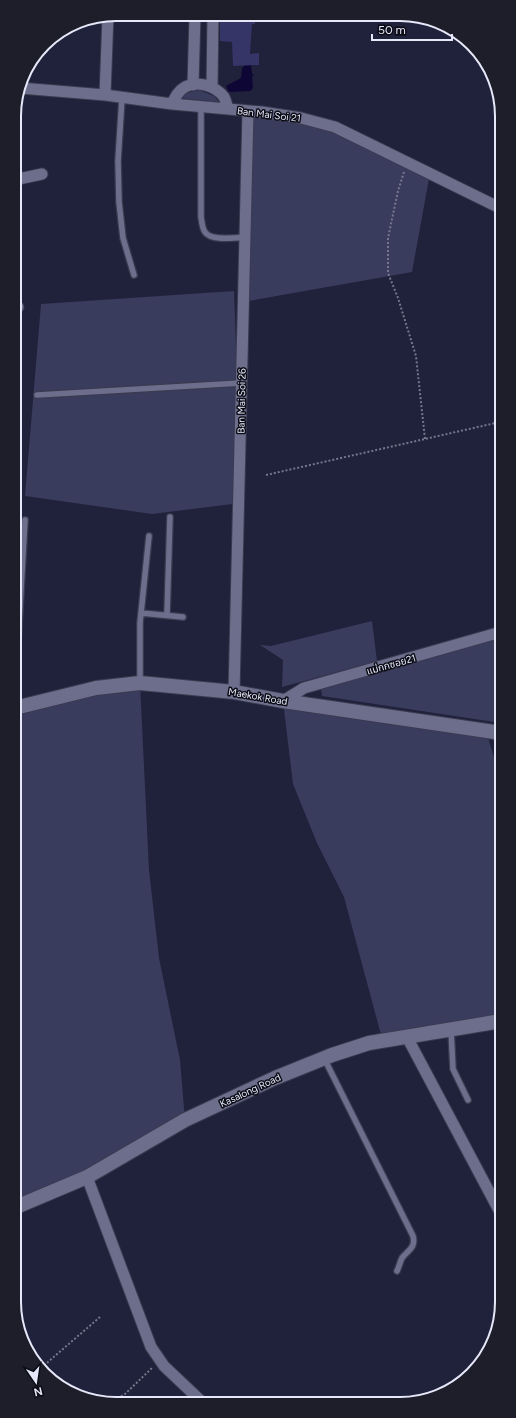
<svg xmlns="http://www.w3.org/2000/svg" width="516" height="1418" font-family="Figtree,'Noto Sans Thai',sans-serif">
	<rect width="100%" height="100%" fill="#20213a"/>
	<!-- green -->
	<path fill="#3a3c5e" d="M199,90L214,96L219,102L180,98L187,93Z
		M248,111L301,118L430,173L412,272L243,302Z
		M234,291L237,373L233,504L152,514L25,496L41,304Z
		M372,621L377,661L282,687L283,660L260,645L271,646Z
		M501,637V723L322,696L321,688Z
		M140,683L149,870L159,958L180,1060L185,1120L16,1207L15,714Z
		M283,701L486,731L501,780V1021L384,1040L380,1031L344,897L317,843L293,784Z"/>
	<!-- water -->
	<path fill="#0e0736" d="M245,65H251L252,74H254L252,77L253,88L250,91L229,92L226,86L241,78L242,68Z"/>
	<!-- building -->
	<path fill="#353568" d="M220,15H255V24H252L250,54L259,53V65L233,66L232,42L220,41Z"/>
	<g fill="none" stroke-linecap="round" stroke-linejoin="round">
		<!-- service casing -->
		<g stroke="#3a3b50" stroke-width="8">
			<path id="service" d="M122,98L118,161L119,202L123,238L134,275
				M201,107V217C202,222 202,228 205,232C210,241 235,238 245,237
				M37,395L241,383
				M141,613L183,617
				M167,615L170,517
				M140,682V623L149,536
				M15,694L25,520
				M451,1030L453,1069L468,1100
				M324,1058L413,1236C416,1248 408,1250 402,1258C400,1262 399,1267 397,1271"/>
		</g>
		<!-- minor casing -->
		<g stroke="#3a3b50" stroke-width="13">
			<path id="minor" d="M193,85L195,15
				M212,87L213,15
				M20,88L105,95L172,104L262,112L301,118L335,127L500,208
				M105,95L108,15
				M172,104C175,97 178,91 185,87C197,80 216,86 224,97C226,101 227,106 228,109
				M14,180L42,174
				M15,308L18,307
				M234,692L248,111
				M283,701L304,688L501,632
				M407,1037L502,1216
				M87,1177L151,1347L164,1366L202,1402"/>
		</g>
		<!-- tertiary casing -->
		<g stroke="#3a3b50" stroke-width="16">
			<path id="tertiary" d="M15,708L96,688L140,683L234,692L283,701L501,733
				M16,1207L87,1177L185,1120L275,1078L332,1055L369,1043L501,1021"/>
		</g>
		<!-- path -->
		<path stroke="#76778d" stroke-width="2" stroke-dasharray="2 2" stroke-linecap="butt" d="M404,172L398,191L388,238V273L398,298L416,356L425,439
			M266,475L500,422
			M41,1368L100,1317
			M106,1402L124,1395L153,1367"/>
		<!-- service -->
		<use href="#service" stroke="#6c6e8c" stroke-width="5.5"/>
		<!-- minor -->
		<use href="#minor" stroke="#6c6e8c" stroke-width="11"/>
		<!-- tertiary -->
		<use href="#tertiary" stroke="#6c6e8c" stroke-width="14"/>
	</g>
	<g text-anchor="middle" stroke-width="3" stroke-linejoin="round" paint-order="stroke">
		<!-- street labels -->
		<g font-size="10" fill="#e6e8f9" stroke="#0c0c17">
			<text transform="translate(269 114) rotate(7)" y="4">Ban Mai Soi 21</text>
			<text transform="translate(241 401) rotate(-89)" y="4">Ban Mai Soi 26</text>
			<text transform="translate(391 664) rotate(-16)" y="4">แม่กกซอย21</text>
			<text transform="translate(258 696) rotate(10)" y="4">Maekok Road</text>
			<text transform="translate(250 1090) rotate(-25)" y="4">Kasalong Road</text>
		</g>
	</g>
	<!-- crop -->
	<path d="M0 0H516V1418H0ZM116 21H400A95 95 0 0 1 495 116V1302A95 95 0 0 1 400 1397H116A95 95 0 0 1 21 1302V116A95 95 0 0 1 116 21Z" fill="#1d1e29" fill-rule="evenodd"/>
	<path fill="none" stroke="#e6e8f9" stroke-width="2" d="M116 21H400A95 95 0 0 1 495 116V1302A95 95 0 0 1 400 1397H116A95 95 0 0 1 21 1302V116A95 95 0 0 1 116 21Z"/>
	<!-- north arrow -->
	<g transform="translate(36 1382) rotate(167)" stroke="#0c0c17" stroke-width="3" paint-order="stroke">
	<path d="M0-3L7 15L0 10L-7 15Z" fill="#e6e8f9"/>
	<text y="-6" font-size="11" font-weight="bold" text-anchor="middle" fill="#e6e8f9">N</text>
	</g>
	<!-- scale -->
	<path d="M372 34v6h80v-6" fill="none" stroke="#e6e8f9" stroke-width="2"/>
	<text x="378" y="34" font-size="12" fill="#e6e8f9" stroke="#0c0c17" stroke-width="3" paint-order="stroke">50 m</text>
</svg>
